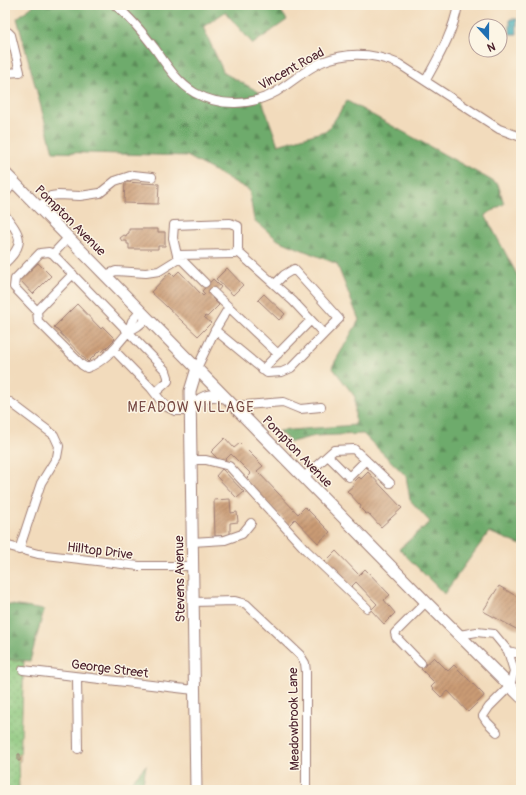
<svg xmlns="http://www.w3.org/2000/svg" width="526" height="795" font-family="Pangolin,sans-serif">
	<defs>
		<pattern id="forest-firs" width="22" height="20" patternUnits="userSpaceOnUse"><rect width="22" height="20" fill="#6eab6c"/><path d="M5 1l3.5 6h-7zM16 11l3.5 6h-7z" fill="#5c8b59"/></pattern>
		<pattern id="park-dots" width="8" height="8" patternUnits="userSpaceOnUse"><rect width="8" height="8" fill="#89c67c"/><path d="M2 2h.1M6 6h.1" fill="none" stroke="#72a066" stroke-width="1.8" stroke-linecap="round"/></pattern>
		<pattern id="water-ripples" width="26" height="14" patternUnits="userSpaceOnUse"><rect width="26" height="14" fill="#39aab6"/><path d="M2 4q2-2 4 0t4 0M15 11q2-2 4 0t4 0" fill="none" stroke="#328a94"/></pattern>
		<pattern id="building-hatch" width="6" height="6" patternUnits="userSpaceOnUse"><rect width="6" height="6" fill="#ca9b74"/><path d="M-1 1l2-2M0 6l6-6M5 7l2-2" fill="none" stroke="#a67e5f"/></pattern>
	</defs>
	<rect width="100%" height="100%" fill="#fcf5e5"/>
	<filter id="ink" filterUnits="userSpaceOnUse"><feTurbulence type="fractalNoise" baseFrequency=".025" numOctaves="2"/><feDisplacementMap in="SourceGraphic" scale="8" xChannelSelector="R" yChannelSelector="G"/><feConvolveMatrix kernelMatrix="1 2 1 2 8 2 1 2 1" color-interpolation-filters="sRGB"/></filter>
	<filter id="wash" filterUnits="userSpaceOnUse"><feTurbulence type="fractalNoise" baseFrequency=".012" numOctaves="4" result="noise"/><feDisplacementMap in="SourceGraphic" scale="16" xChannelSelector="R" yChannelSelector="G"/><feGaussianBlur stdDeviation="0.9" result="paint"/><feColorMatrix in="noise" values="0 0 0 0 0 0 0 0 0 0 0 0 0 0 0 0 0 1.4 0 .05"/><feComposite in="paint" operator="in"/></filter>
	<g filter="url(#wash)">
		<rect width="100%" height="100%" fill="#f2dbbc"/>
		<!-- forest -->
		<path fill="url(#forest-firs)" stroke="#5c654c" d="M34,5H277L287,20L253,44L225,12L203,27L224,73L259,92L278,145L328,130L347,101L498,184L504,204L485,215L521,282V499L514,506L521,512V545L489,532L444,594L399,549L430,522L410,500L406,476L363,434L315,436L291,442L278,431L355,425V397L332,367L359,320L337,264L278,240L254,220L249,190L187,156L53,152L17,18Z
			M5,604L44,610L30,661L5,659Z
			M146,765L142,790H124Z"/>
		<!-- park -->
		<path fill="url(#park-dots)" stroke="#6a7254" d="M5,659L24,661L20,761H18L19,790H5Z"/>
		<!-- water -->
		<path fill="url(#water-ripples)" stroke="#426470" d="M510,19H517V34H510Z"/>
		<g id="blocks">
			<!-- building -->
			<path fill="url(#building-hatch)" d="M125,182L159,184L158,204L124,203Z
				M129,229H158V232H165V246H158V249H129V244H127V241H122L120,238L124,235L126,236L127,234L129,233Z
				M38,263L51,276L33,294L20,280Z
				M227,268L243,285L233,295L216,279Z
				M179,271L203,296L205,294L202,291L213,279L221,287L212,298L219,305L207,317L205,316L204,317L211,323L198,336L151,292L170,272L174,276Z
				M264,294L285,314L279,320L258,300Z
				M77,304L101,329L103,327L115,339L102,352L100,350L88,362L54,327Z
				M225,438L234,448L240,443L263,466L257,471L298,514L305,507L330,532L318,543L295,519L289,525L245,480L251,474L231,454L222,463L211,452Z
				M222,469L244,492L237,498L216,476Z
				M368,472L402,508L381,527L368,513L366,514L360,508L361,506L347,491L354,485L353,483L359,477L361,479Z
				M230,499L231,513L237,512L238,522L230,523V535L215,536L214,500Z
				M336,551L359,575L365,569L390,595L384,600L395,613L384,624L371,610L377,604L356,582L350,588L325,562Z
				M499,586L521,599V630L519,628L518,630L483,611Z
				M434,657L448,671L454,665L483,694L484,696L468,712L448,691L441,697L431,687L435,683L421,669Z
				M18,754H20V761H18Z"/>
		</g>
	</g>
	<g filter="url(#ink)">
		<use href="#blocks" fill-opacity="0" stroke="#9e7d74" stroke-width="1"/>
		<g fill="none" stroke-linecap="round" stroke-linejoin="round">
			<!-- minor casing -->
			<g stroke="#9e7d74" stroke-width="10">
				<path id="minor" d="M115,5C131,18 144,34 156,50C167,66 178,83 195,93C220,107 251,106 276,92C292,82 306,69 322,62C348,51 374,53 399,64L499,129L521,137
					M5,33L8,32L11,35L20,72L5,73
					M426,80C439,56 453,33 458,5
					M5,194L14,182
					M39,207L51,196L58,195L80,196L100,193L115,181L133,175L152,177
					M5,215C21,235 26,244 5,263
					M53,254L69,237
					M177,255L235,254L238,248V226L230,223L174,225L173,238L177,255L205,283
					M105,275L116,271L146,273L159,271L180,258
					M275,284L284,275L294,269L339,319L324,334
					M213,292L278,354
					M37,311L73,274
					M141,311L132,321L128,332L138,326L148,318
					M215,330L267,373L282,372L291,368L324,334L293,301L237,251
					M128,332C117,345 105,362 87,368L82,365L38,321L37,311L14,287L15,279L40,253L49,252L53,254L166,371L168,377V381L155,393
					M113,349L151,388L161,401L167,407L175,411H190
					M197,368L215,330L229,307
					M262,370L311,320
					M10,402L54,435L59,446L57,457L41,483L19,550
					M234,406L283,402L300,409L321,407
					M328,456L349,477L366,460
					M191,460H206L229,466L306,550L367,608
					M304,477L334,450L354,449L390,483
					M192,542L225,540L242,534L251,523
					M5,545L38,554L139,566H193
					M193,602L235,601L246,604L300,655L305,663L306,672V790
					M459,635L477,632L494,634L508,651L514,671L510,686L489,707L483,716L487,722L497,732
					M508,651L521,654
					M421,663L396,637L395,633L426,602
					M23,670L194,690
					M77,677L78,749"/>
			</g>
			<!-- major casing -->
			<g stroke="#9e7d74" stroke-width="13">
				<path id="major" d="M5,173L426,602L521,697
					M190,411C198,397 211,392 226,398
					M196,790L190,391L197,368"/>
			</g>
			<!-- minor -->
			<use href="#minor" stroke="#fff" stroke-width="8"/>
			<!-- major -->
			<use href="#major" stroke="#fff" stroke-width="11"/>
		</g>
	</g>
	<g text-anchor="middle" stroke-width="3" stroke-linejoin="round" paint-order="stroke">
		<!-- street labels -->
		<g font-size="13" fill="#4a1f2b" stroke="#fcf5e5">
			<text transform="translate(291 68) rotate(-29)" y="5">Vincent Road</text>
			<text transform="translate(71 220) rotate(45)" y="5">Pompton Avenue</text>
			<text transform="translate(298 451) rotate(46)" y="5">Pompton Avenue</text>
			<text transform="translate(100 550) rotate(7)" y="5">Hilltop Drive</text>
			<text transform="translate(179 579) rotate(-91)" y="5">Stevens Avenue</text>
			<text transform="translate(110 668) rotate(7)" y="5">George Street</text>
			<text transform="translate(293 719) rotate(-91)" y="5">Meadowbrook Lane</text>
		</g>
		<!-- neighbourhood labels -->
		<g font-size="14" letter-spacing="1" fill="#774a45" stroke="#fcf5e5">
			<text x="191" y="412">MEADOW VILLAGE</text>
		</g>
	</g>
	<!-- margin -->
	<rect width="526" height="795" fill="none" stroke="#fcf5e5" stroke-width="20"/>
	<!-- north arrow -->
	<g transform="translate(488 38) rotate(159)"><circle r="19" fill="#fcf5e5" stroke="#b59f9b"/>
	<path d="M0-3L7 15L0 10L-7 15Z" fill="#1f6fb2"/>
	<text y="-6" font-size="11" font-weight="bold" text-anchor="middle" fill="#4a1f2b">N</text>
	</g>
</svg>
